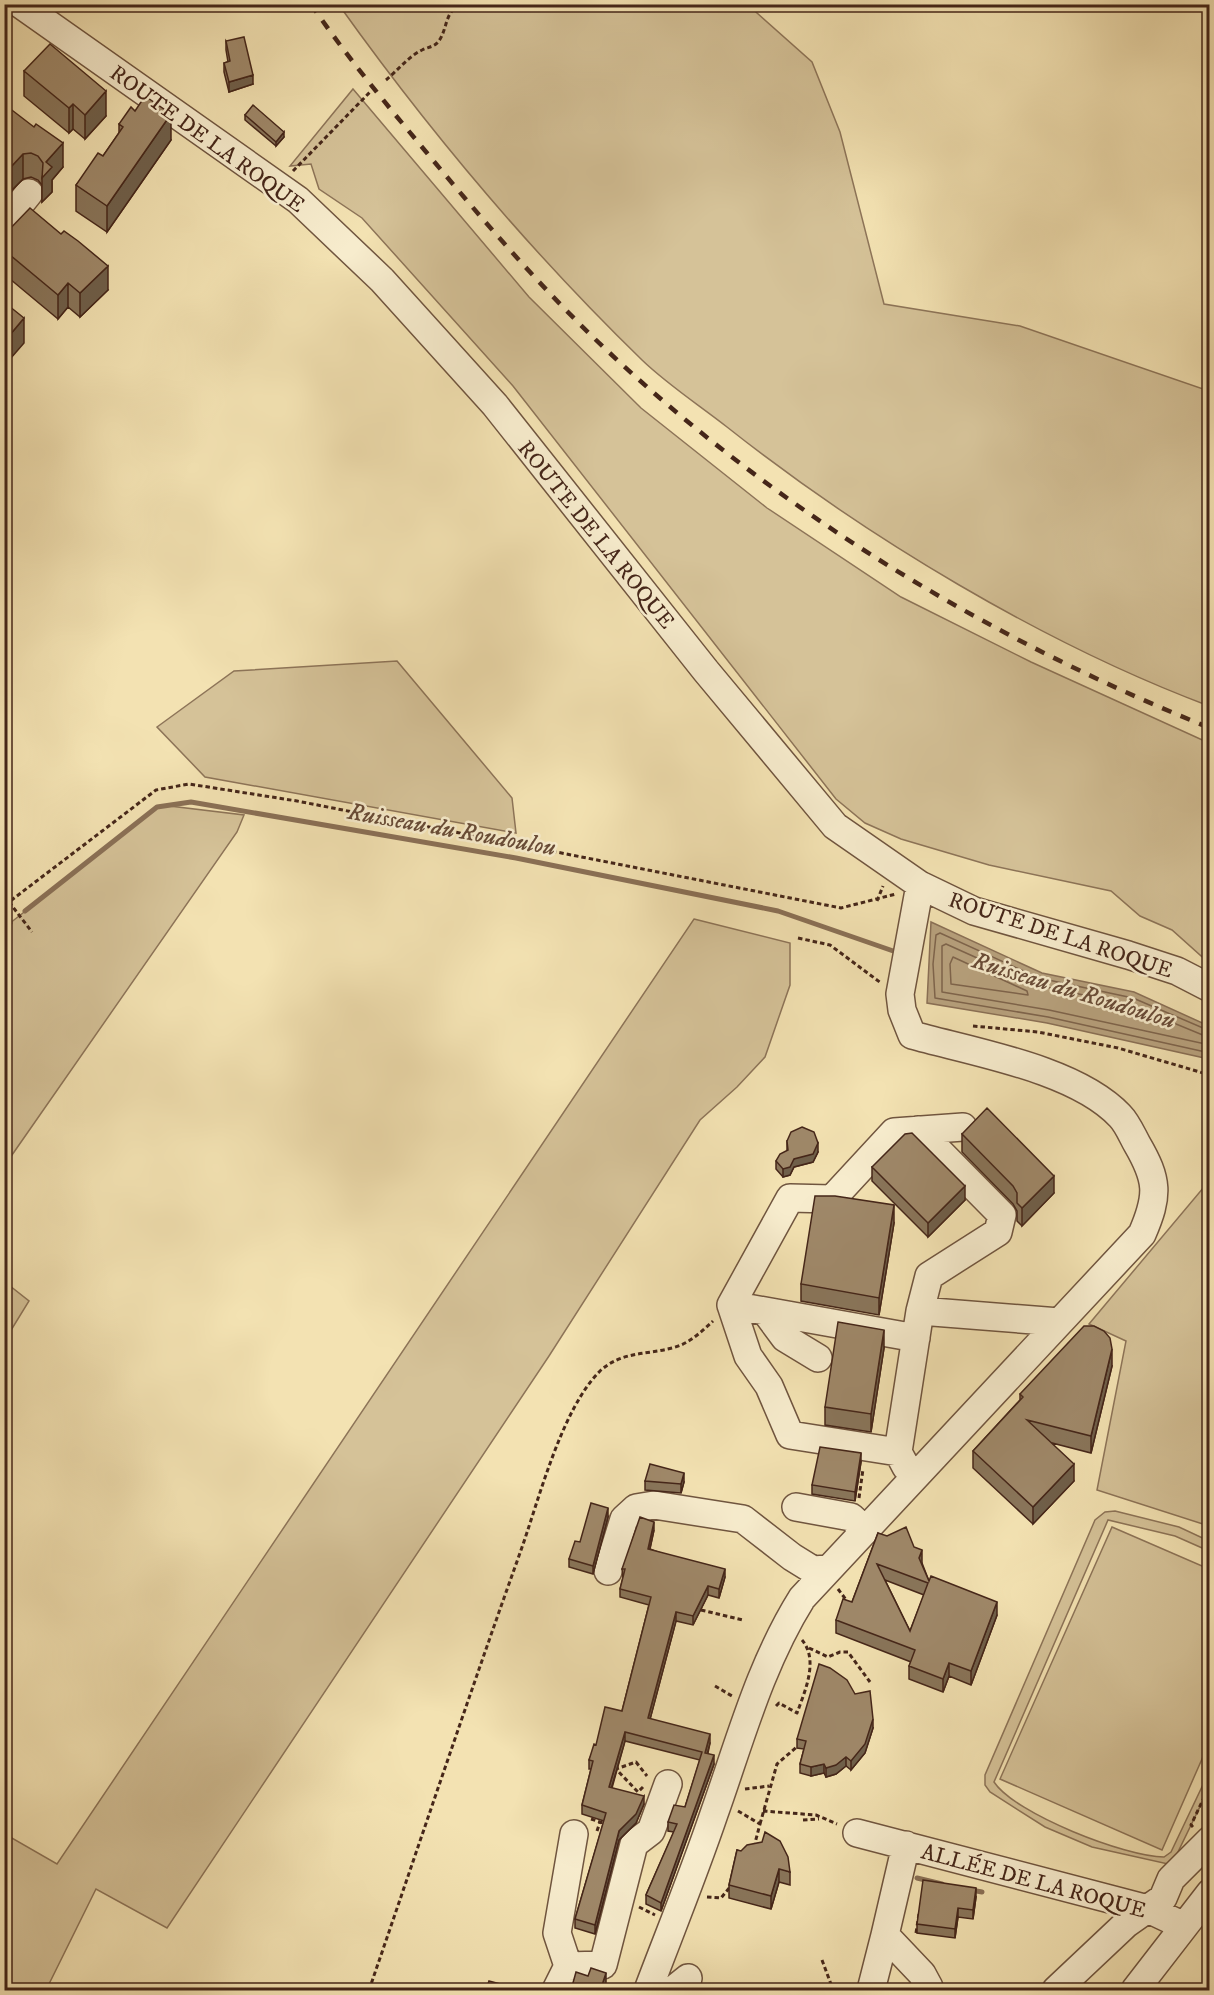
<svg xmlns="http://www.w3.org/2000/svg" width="1214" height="1995" font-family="'IM FELL DW Pica',serif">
	<rect width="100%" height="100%" fill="#f3e2b2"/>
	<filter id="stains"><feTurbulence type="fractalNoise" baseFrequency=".00333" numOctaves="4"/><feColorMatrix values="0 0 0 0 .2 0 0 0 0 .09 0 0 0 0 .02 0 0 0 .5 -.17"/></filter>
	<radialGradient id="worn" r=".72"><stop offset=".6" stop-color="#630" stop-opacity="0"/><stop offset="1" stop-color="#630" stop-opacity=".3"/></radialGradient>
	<!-- green -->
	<path fill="#d5c298" stroke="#8d7458" stroke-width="1.5" d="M339,5H748L812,62L840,132L884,304L1020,326L1209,391V706C1044,644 866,537 727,427C699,405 668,385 642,360C531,252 429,131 339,5Z
		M353,89L529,297L641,408L767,508L901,597L1031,662L1209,743V963L1172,930L1140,916L1111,891L989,865L901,839L865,823L836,799L513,386L362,218L319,189L311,164L290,166Z
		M397,661L512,798L516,833L205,777L157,727L234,671Z
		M161,805L244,815L237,832L5,1165V927Z
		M694,919L790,943V985L765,1057L737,1087L700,1120L549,1356L167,1928L96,1889L46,1990H5V1834L57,1864Z
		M1209,1181V1526L1097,1490L1126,1341L1089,1324Z
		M5,1282L29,1301L5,1340Z
		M1115,1511L1179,1527L1209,1541V1551L1175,1536L1108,1520L994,1782C1015,1814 1126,1857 1164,1857L1171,1852L1209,1772V1788L1175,1858L1168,1864L1092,1847L1045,1827L990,1792L985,1785V1775L1095,1520L1105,1512Z
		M1112,1527L1209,1569V1743L1162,1850L1000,1779Z"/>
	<!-- water -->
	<path fill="#b8a27e" stroke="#8a7056" stroke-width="1.5" d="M931,922L1042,973L1134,992L1209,1026V1059L1047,1023L927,1003Z"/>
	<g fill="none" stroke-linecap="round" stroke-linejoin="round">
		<!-- shore -->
		<path stroke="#7e644c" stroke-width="1.5" d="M953,957L1027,991L1028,995L951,984L950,964Z
			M1210,1031L1133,998L1039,978L940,933L936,935L933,964L935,998L1048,1017L1210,1053
			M1210,1038L1130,1005L1037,985L946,944L942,946V992L1049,1010L1210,1045"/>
		<!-- stream -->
		<path stroke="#8a7056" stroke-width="5" d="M25,911L157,807L191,802L516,858L778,911L899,953
			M4,929L10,923
			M917,1878L942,1884
			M971,1890L982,1892"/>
		<!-- minor casing -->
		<g stroke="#70553f" stroke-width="30">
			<path id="minor" d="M20,4L298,200L382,280L495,405L706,671L835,826L920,885L974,911L1128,955L1177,971L1210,988
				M13,213L29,193
				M918,1130L1002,1215L998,1232L929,1276L920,1311
				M731,1305L916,1338
				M765,1311L785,1338L818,1358
				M898,1452L790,1435L769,1386L748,1356L731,1305L790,1198L832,1199L894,1132L963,1127
				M906,1467L898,1452L920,1311L1059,1322
				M796,1507L851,1517L864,1529
				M608,1571L624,1519L636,1508L654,1505L743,1519L792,1557L813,1570L828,1569
				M857,1833L1148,1909L1184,1926
				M906,1845L885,1935L922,1974L929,1987L926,1990
				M568,1966L557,1933L574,1834
				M556,1990L568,1966L603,1965L634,1844L651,1831L668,1784
				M648,1990C670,1932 694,1873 714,1814C740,1741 760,1665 802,1598L1142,1234C1159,1195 1158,1180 1137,1144C1132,1135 1127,1123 1120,1116C1076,1069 973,1052 912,1035L902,1010L900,994L920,885
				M673,1990L688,1978
				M871,1990L885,1935
				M1056,1990L1126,1924L1163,1898L1171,1879L1210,1840
				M1135,1990L1210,1893"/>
		</g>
		<!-- path -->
		<path stroke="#452619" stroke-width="3" stroke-dasharray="4.5 3" stroke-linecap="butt" d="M386,80C397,71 409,56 422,50C428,47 434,47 438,42C448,30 444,10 462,4
			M293,171L370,92
			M877,901L883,886
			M4,902H9L156,790L189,784L297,801L841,908L896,894
			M9,902L32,932
			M798,938L830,945L881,983
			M973,1026L1038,1032L1118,1048L1210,1075
			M859,1498L863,1469
			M838,1589L847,1601
			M701,1610L743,1620
			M809,1648L828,1657L840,1652H848L870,1682
			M715,1686L732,1696
			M776,1706L779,1703L797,1713C805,1691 819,1660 802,1640
			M643,1787L638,1792L616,1769L636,1762L647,1776
			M745,1789L769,1786
			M738,1811L760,1824L755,1843
			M763,1811L816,1815L837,1824
			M591,1819L600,1822
			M803,1820L819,1819
			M760,1824L777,1764L799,1745
			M1193,1827L1191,1825L1210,1785
			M597,1831L600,1822L604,1823
			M707,1897L721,1898L730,1887
			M639,1907L655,1915
			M916,1933L919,1914
			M822,1960L832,1987L831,1990
			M369,1990C419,1845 468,1698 520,1553C539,1500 561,1410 600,1371C622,1351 646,1355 672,1348C689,1344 701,1332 713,1321"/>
		<!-- minor -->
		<use href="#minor" stroke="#f7eccd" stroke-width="27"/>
		<!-- rail -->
		<path stroke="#452619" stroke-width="4.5" stroke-dasharray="10 10" stroke-linecap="butt" d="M311,4C346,56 387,105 427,153C480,217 536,282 596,340C771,508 986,638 1210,728"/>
	</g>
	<!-- wall -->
	<path fill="#89755a" stroke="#452619" stroke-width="1.5" fill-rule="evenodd" d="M226,41L253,84L229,92L224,72V63L228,62L226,50Z
		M24,71L106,116L85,139L73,129L69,133L24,96Z
		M4,104L63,167L52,180V192L42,202V185L38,180L31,177L23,179L9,193L4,190Z
		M245,115L284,137L276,146L245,120Z
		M119,124L171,140L107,232L76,211V185L103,156L119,133Z
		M4,235L108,290L80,317L68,307L58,319L4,274Z
		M962,1134L1054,1193L1022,1226L1017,1221V1211L1013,1204L962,1152Z
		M787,1141L818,1152L813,1162L794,1167L790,1175L783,1177L776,1169V1161L787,1151Z
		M872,1167L965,1200L928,1237L872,1181Z
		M894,1223L879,1315L801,1301V1284Z
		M884,1348L871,1432L825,1425V1407Z
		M1112,1366L1091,1453L1052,1443L1074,1481L1033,1524L973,1468V1451L1020,1400V1394Z
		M861,1462L855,1501L812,1494V1485Z
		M645,1481L684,1482L681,1493L645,1490Z
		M608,1517L593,1574L569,1567V1559L580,1542Z
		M654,1530L650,1549L725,1577L719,1598L708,1595L693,1625L676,1621L650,1719L710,1743L708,1753L714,1764L661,1911L646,1904V1895L674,1832L668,1831V1822L685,1807L700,1760L625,1741L612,1788L644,1804L636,1823L619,1840L595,1934L575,1928V1919L604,1821L582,1814V1805L591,1769H589V1760L596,1745L622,1711L649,1605L620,1597V1589L623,1578L622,1569Z
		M878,1533L922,1563L929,1581L997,1615L971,1685L949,1676L943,1692L909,1679V1666L911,1662L836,1633V1620L852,1602ZM885,1580L924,1595L910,1631Z
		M873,1728L865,1753L851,1770L846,1766L836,1774L826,1777L824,1773L811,1776L800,1773V1764L804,1749L797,1748V1739Z
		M737,1850L790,1872V1885L779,1882L771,1909L729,1898V1885Z
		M976,1897L973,1919L958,1917L955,1938L917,1933V1924Z"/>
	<!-- shaded-wall -->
	<path fill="#6f5f4a" stroke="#452619" stroke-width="1.5" d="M253,75V84L229,92V82Z
		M106,91V116L85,139V115Z
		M73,104V129L69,133V108Z
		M171,114V140L107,232V206Z
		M284,132V137L276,146V142Z
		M63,143V167L52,180V192L42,202V178L46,162Z
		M23,154V179L9,193V169Z
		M108,266V290L80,317V293Z
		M68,283V307L58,319V295Z
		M24,318V343L4,366V342Z
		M818,1143V1152L813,1162L794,1167L790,1175L783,1177V1169L794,1159Z
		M1054,1176V1193L1022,1226V1208Z
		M965,1186V1200L928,1237V1223Z
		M894,1205V1223L879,1315V1298Z
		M884,1330V1348L871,1432V1414Z
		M1112,1349V1366L1091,1453V1436Z
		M861,1453V1462L855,1501V1492Z
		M1074,1464V1481L1033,1524V1507Z
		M684,1473V1482L681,1493V1484Z
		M608,1508V1517L593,1574V1566Z
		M654,1522V1530L648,1557V1549Z
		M922,1550V1563L919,1571V1558Z
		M725,1569V1577L719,1598V1589Z
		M708,1586V1595L693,1625V1616Z
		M997,1602V1615L971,1685V1671Z
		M676,1612V1621L648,1727V1718Z
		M949,1663V1676L943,1692V1679Z
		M873,1719V1728L865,1753L851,1770V1761Z
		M625,1732V1741L609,1796V1787Z
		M710,1734V1743L705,1762V1753Z
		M714,1755V1764L661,1911V1903Z
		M846,1757V1766L836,1774L826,1777V1768Z
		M824,1764V1773L811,1776V1767Z
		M644,1796V1804L636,1823L619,1840L595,1934V1925L619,1831Z
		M779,1869V1882L771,1909V1896Z
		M976,1888V1897L973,1919V1910Z
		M958,1908V1917L955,1938V1929Z
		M606,1973V1986L602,1985Z"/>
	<!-- building -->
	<path fill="#9f8869" stroke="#452619" stroke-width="1.5" fill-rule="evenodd" d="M244,37L253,75L229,82L224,63L230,61L226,41Z
		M50,44L106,91L85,115L73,104L69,108L24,71Z
		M145,96L171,114L107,206L76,185L98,153L103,156L123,127L119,124L131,107L135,111Z
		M4,104L34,127L36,124L63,143L46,162L52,167L42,178L43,163L38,156L31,153L23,154L9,169L4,165Z
		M253,105L284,132L276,142L245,115Z
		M30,208L61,234L64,231L78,241L108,266L80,293L68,283L58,295L4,250V244L8,239L4,235Z
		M4,302L24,318L4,342Z
		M987,1108L1054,1176L1022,1208L1017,1203V1193L1013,1186L962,1134Z
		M802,1127L814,1132L818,1143L813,1154L794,1159L790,1167L783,1169L776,1161L780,1154L788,1150L787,1141L791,1132Z
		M912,1133L965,1186L928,1223L872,1167L905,1134Z
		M815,1196H835L894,1205L879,1298L801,1284Z
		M838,1322L884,1330L871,1414L825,1407Z
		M1084,1326H1094L1104,1331L1110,1338L1112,1349L1091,1436L1027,1420L1074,1464L1033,1507L973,1451L1023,1397L1020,1394Z
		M820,1447L861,1453L855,1492L812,1485Z
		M650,1464L684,1473L681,1484L645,1481Z
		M591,1503L608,1508L593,1566L569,1559L575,1541L580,1542Z
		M640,1517L654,1522L648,1549L725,1569L719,1589L708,1586L693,1616L676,1612L648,1718L710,1734L705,1753L714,1755L661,1903L646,1895L677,1824L668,1822L674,1805L685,1807L702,1752L625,1732L609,1787L644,1796L636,1814L619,1831L595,1925L575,1919L606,1813L582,1805L593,1761L589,1760L594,1744L596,1745L605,1707L622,1711L651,1597L620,1589L625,1569H622Z
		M906,1527L914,1547L922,1550L919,1558L929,1581L931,1576L997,1602L971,1671L949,1663L943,1679L909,1666L915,1650L836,1620L843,1599L852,1602L878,1533L887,1536ZM877,1564L928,1583L910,1631Z
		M819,1664L830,1668L847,1680L855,1694L870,1691L873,1719L865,1744L851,1761L846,1757L836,1765L826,1768L824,1764L811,1767L800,1764L806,1741L797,1739Z
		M765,1832L780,1841L788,1857L790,1872L779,1869L771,1896L729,1885L737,1850L741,1851L747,1845L762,1842Z
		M923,1880L976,1888L973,1910L958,1908L955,1929L917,1924Z
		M591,1968L606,1973L602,1985L606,1987L605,1990H571L576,1972L588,1976Z
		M489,1981L516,1988L515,1990H486Z"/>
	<g text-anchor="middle" stroke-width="5" stroke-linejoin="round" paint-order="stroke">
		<!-- street labels -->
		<g font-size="22" fill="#452619" stroke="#f7eccd">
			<text transform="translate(208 138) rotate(36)" y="8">ROUTE DE LA ROQUE</text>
			<text transform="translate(597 534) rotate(51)" y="8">ROUTE DE LA ROQUE</text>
			<text transform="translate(1061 934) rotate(18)" y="8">ROUTE DE LA ROQUE</text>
			<text transform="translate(1034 1880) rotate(15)" y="8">ALLÉE DE LA ROQUE</text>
		</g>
		<!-- water labels -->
		<g font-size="24" font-style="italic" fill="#684b37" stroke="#f7eccd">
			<text transform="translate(452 829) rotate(10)" y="8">Ruisseau du Roudoulou</text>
			<text transform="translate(1074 990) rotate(17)" y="8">Ruisseau du Roudoulou</text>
		</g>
	</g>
	<!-- margin -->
	<rect width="1214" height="1995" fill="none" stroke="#f3e2b2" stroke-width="24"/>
	<rect x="6" y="6" width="1202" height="1983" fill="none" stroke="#452619" stroke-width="3"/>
	<rect x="12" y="12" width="1190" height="1971" fill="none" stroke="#452619" stroke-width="1.5"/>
	<rect width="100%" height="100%" filter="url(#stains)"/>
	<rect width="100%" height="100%" fill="url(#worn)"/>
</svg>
